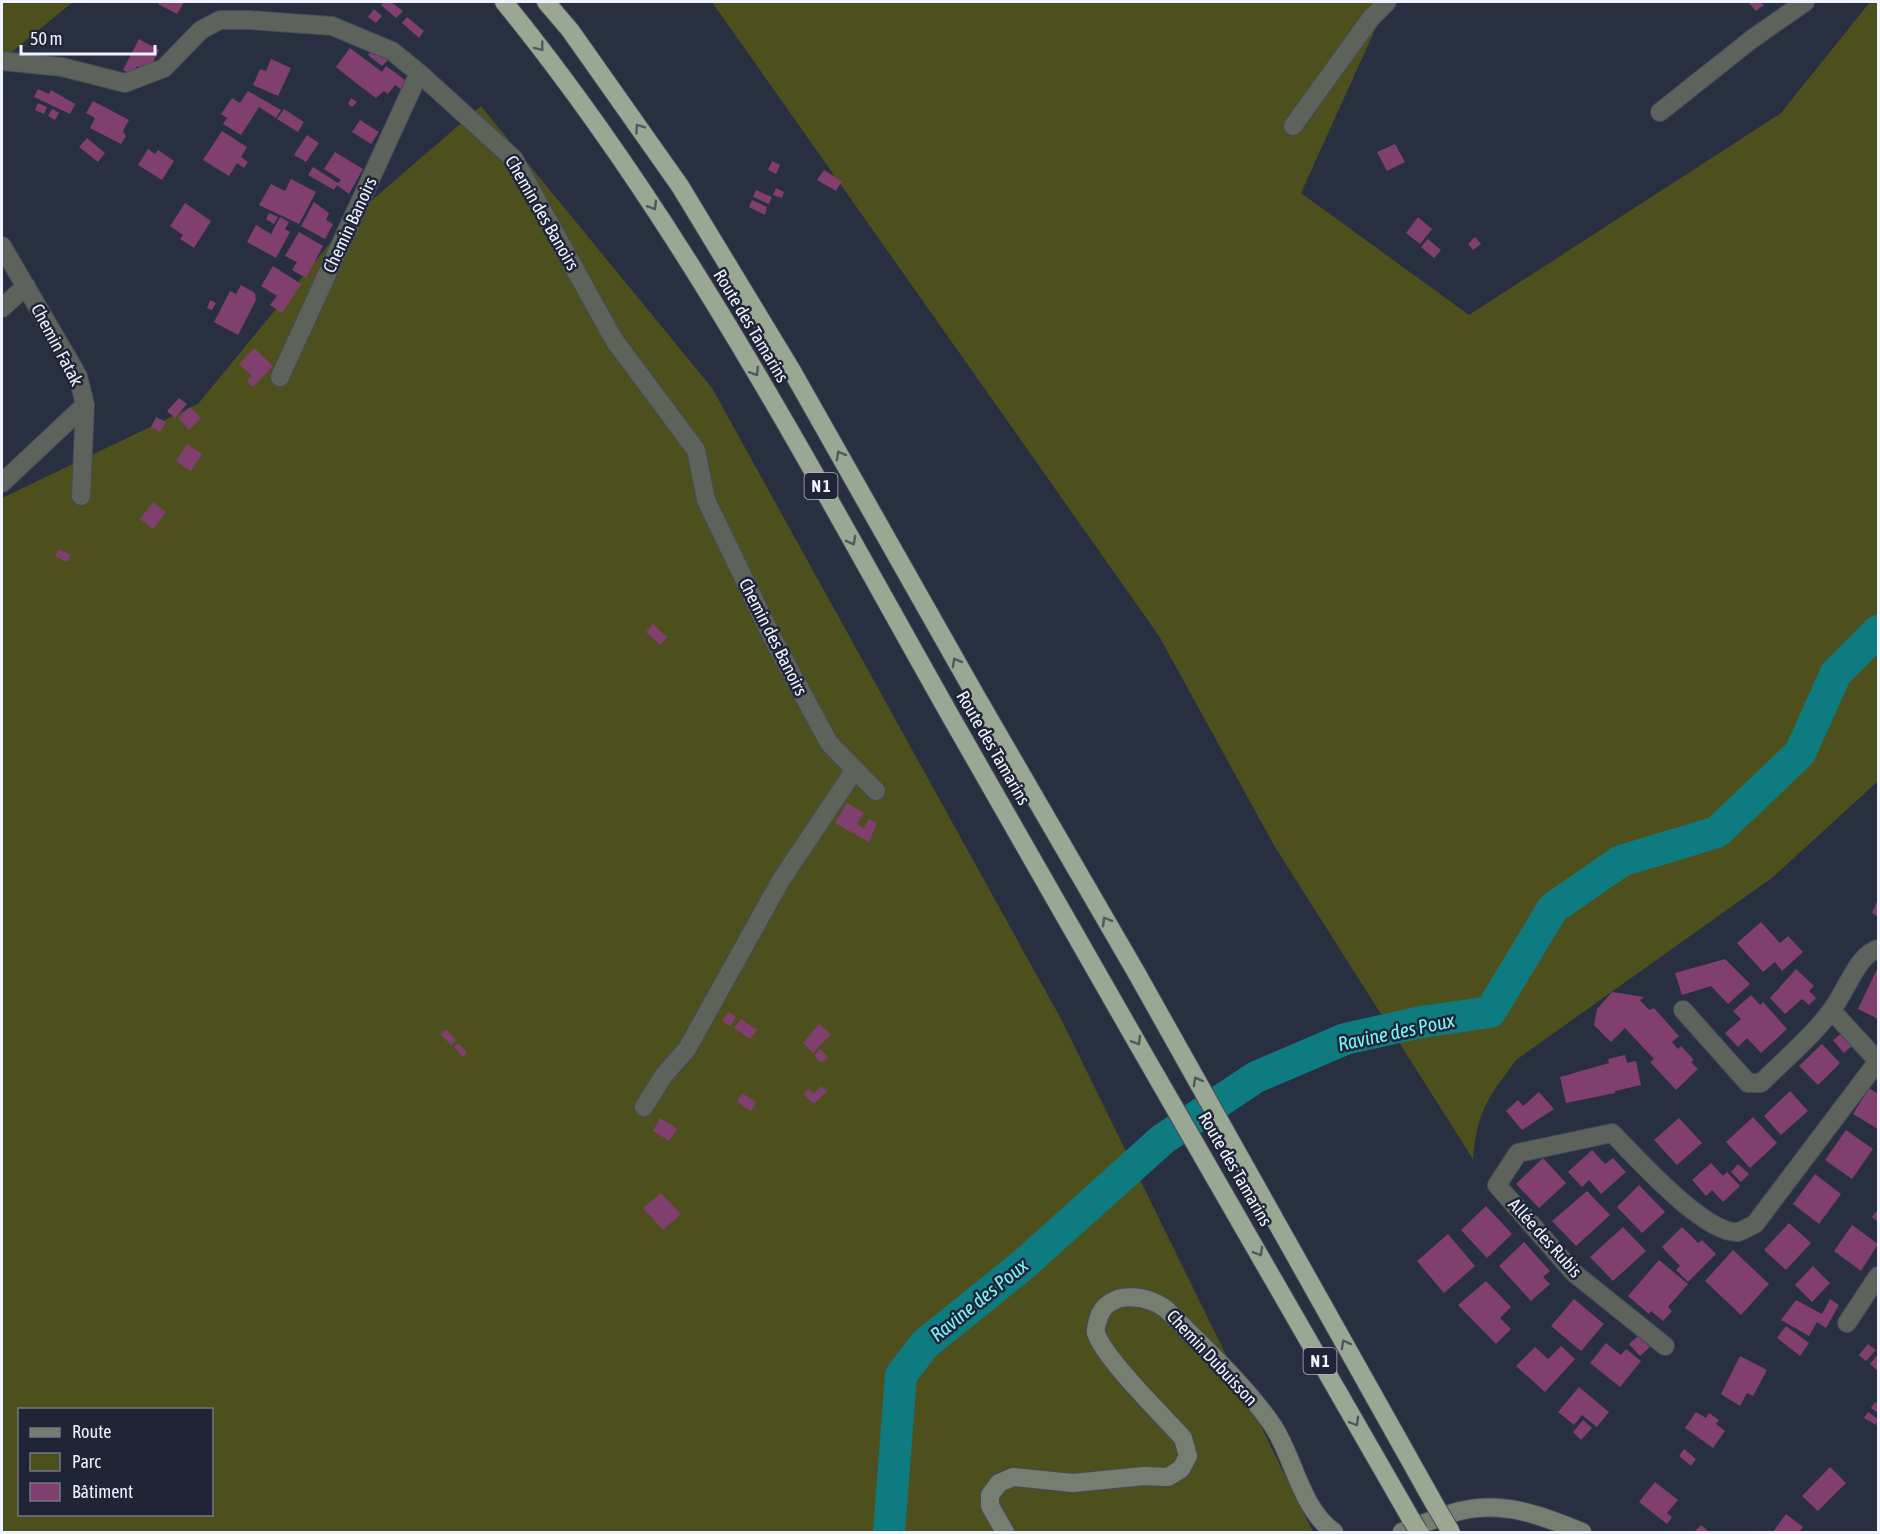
<svg xmlns="http://www.w3.org/2000/svg" width="1880" height="1534" font-family="'Asap Condensed',sans-serif">
	<rect width="100%" height="100%" fill="#282f41"/>
	<!-- green -->
	<path fill="#4d501c" fill-rule="evenodd" d="M2,2H73L2,60Z
		M712,2H1394L1384,10L1301,193L1469,315L1781,113L1870,2H1878V781L1773,877L1516,1060C1488,1098 1477,1111 1473,1159L1275,847L1159,636Z
		M481,106L712,388L1061,1019L1313,1532H2V498L198,404L349,220ZM20,1410H212V1514H20Z"/>
	<g fill="none" stroke-linecap="round" stroke-linejoin="round">
		<!-- river -->
		<path stroke="#0e7b81" stroke-width="32" d="M889,1532L901,1375L925,1344L1024,1264L1163,1139L1256,1077L1345,1039L1421,1022L1490,1012L1553,908L1621,861L1717,832L1800,753L1836,673L1878,631"/>
	</g>
	<!-- building -->
	<path fill="#803f6f" d="M159,2H184L177,14L158,4Z
		M384,2H391L403,11L396,18L381,5Z
		M1748,2H1760L1764,5L1756,11Z
		M374,9L382,16L376,23L368,17Z
		M407,17L424,31L419,38L402,23Z
		M139,39L159,50L148,72L137,66L132,75L123,70Z
		M375,47L389,59L382,66L368,55Z
		M350,48L382,72L386,66L408,82L404,91L395,85L388,94L384,91L376,98L356,83L336,67Z
		M271,59L291,68L278,96L253,85L260,69L266,71Z
		M38,89L49,94L51,90L75,104L70,114L34,97Z
		M248,91L281,110L276,118L259,107L241,135L223,124L227,118L221,114L232,98L240,103Z
		M351,98L357,102L352,107L348,104Z
		M93,101L129,120L123,131L126,136L121,144L90,128L95,118L86,113Z
		M38,103L47,107L44,114L35,110Z
		M52,109L59,113L55,120L48,116Z
		M284,109L304,122L298,132L277,119Z
		M360,120L379,132L371,144L352,132Z
		M222,131L247,147L241,157L248,162L244,168L237,163L229,176L203,160Z
		M307,135L319,143L306,162L294,155Z
		M87,138L105,153L98,162L79,147Z
		M1395,144L1405,162L1387,171L1377,152Z
		M148,149L155,154L158,150L174,161L162,180L138,165Z
		M335,152L363,169L349,194L337,185L334,190L308,175L313,167L338,183L341,180L324,169Z
		M772,161L780,165L776,174L768,170Z
		M824,170L842,181L836,191L817,180Z
		M291,179L316,192L299,224L259,205L271,184L285,191Z
		M776,188L784,192L782,198L773,195Z
		M756,190L772,197L769,204L753,197Z
		M752,200L767,207L765,215L749,207Z
		M314,202L329,213L326,220L333,224L325,239L301,226Z
		M185,203L211,221L194,248L180,239L183,235L170,226Z
		M269,213L278,217L274,224L266,219Z
		M280,217L289,222L285,229L290,232L276,258L247,242L256,225L271,234Z
		M1418,217L1432,229L1420,244L1406,233Z
		M299,232L323,246L306,278L292,270L297,262L285,256Z
		M1475,237L1481,244L1473,250L1468,244Z
		M1428,239L1441,250L1434,258L1421,247Z
		M273,266L301,284L282,313L270,305L277,296L261,286Z
		M241,285L255,293L256,300L238,335L214,322L230,291L236,294Z
		M210,300L216,303L212,310L207,308Z
		M254,348L273,366L253,387L247,381L252,376L239,364Z
		M179,398L187,404L175,418L167,411Z
		M190,407L201,418L189,430L178,418Z
		M156,417L166,422L160,432L151,427Z
		M187,444L202,454L191,471L176,461Z
		M153,502L166,512L153,529L140,519Z
		M59,549L71,555L67,562L55,556Z
		M653,624L667,637L660,645L646,632Z
		M847,803L864,813L857,824L864,828L869,819L877,823L869,842L835,823Z
		M1878,899V917L1872,913Z
		M1761,922L1780,943L1788,936L1803,952L1782,971L1775,962L1763,972L1737,943Z
		M1725,959L1750,984L1728,1004L1711,986L1682,995L1675,973Z
		M1878,967V1019L1858,1009Z
		M1796,969L1814,986L1809,991L1816,998L1809,1005L1802,999L1785,1014L1770,998Z
		M1612,992L1644,997L1640,1000L1649,1010L1654,1008L1679,1036L1672,1042L1678,1049L1681,1046L1694,1060L1691,1062L1698,1069L1676,1090L1650,1062L1654,1059L1625,1028L1611,1042L1594,1025L1597,1009Z
		M1751,995L1760,1005L1763,1002L1787,1029L1761,1053L1747,1038L1738,1047L1725,1033L1741,1019L1733,1011Z
		M729,1012L736,1017L730,1026L722,1021Z
		M741,1019L757,1030L750,1039L734,1028Z
		M819,1024L831,1034L813,1053L803,1043Z
		M446,1029L456,1040L451,1045L440,1034Z
		M1842,1033L1852,1046L1844,1053L1833,1040Z
		M458,1043L467,1053L463,1057L454,1047Z
		M1822,1044L1840,1063L1818,1085L1799,1066Z
		M820,1049L828,1057L822,1063L814,1056Z
		M1625,1055L1627,1063L1636,1061L1641,1085L1615,1091V1093L1566,1103L1560,1077L1609,1063L1608,1059Z
		M821,1086L827,1091L814,1104L803,1094L809,1089L814,1094Z
		M1869,1088L1878,1094V1129L1853,1114Z
		M1790,1091L1808,1111L1781,1135L1764,1116Z
		M1539,1092L1554,1109L1522,1130L1506,1111L1518,1100L1523,1106Z
		M742,1093L756,1102L751,1111L737,1102Z
		M1753,1117L1777,1143L1750,1168L1726,1142Z
		M660,1118L677,1129L669,1141L653,1131Z
		M1679,1118L1702,1143L1677,1165L1654,1140Z
		M1846,1130L1873,1149L1852,1179L1825,1160Z
		M1592,1150L1605,1164L1613,1158L1626,1172L1601,1194L1589,1180L1582,1187L1568,1172Z
		M1543,1158L1566,1183L1539,1208L1516,1184Z
		M1711,1163L1723,1176L1727,1172L1740,1186L1723,1202L1712,1190L1706,1196L1692,1180Z
		M1738,1164L1749,1174L1741,1182L1731,1172Z
		M1815,1174L1841,1194L1819,1224L1793,1204Z
		M1639,1185L1665,1212L1642,1233L1617,1207Z
		M1587,1191L1610,1215L1576,1246L1552,1221Z
		M661,1193L681,1214L663,1230L643,1208Z
		M1486,1206L1512,1234L1487,1258L1461,1230Z
		M1878,1209V1222L1872,1217Z
		M1789,1223L1811,1243L1786,1270L1764,1250Z
		M1852,1225L1878,1244L1861,1271L1834,1251Z
		M1623,1227L1646,1251L1613,1281L1590,1257Z
		M1682,1227L1698,1243L1702,1240L1716,1254L1688,1282L1676,1270L1680,1266L1662,1247Z
		M1448,1234L1475,1266L1444,1293L1417,1261Z
		M1524,1242L1550,1271L1543,1277L1550,1284L1531,1301L1499,1266Z
		M1733,1250L1769,1284L1741,1315L1705,1281Z
		M1659,1260L1688,1284L1668,1307L1672,1311L1663,1321L1651,1311L1649,1314L1628,1296Z
		M1813,1266L1830,1283L1812,1302L1795,1285Z
		M1486,1281L1511,1307L1500,1318L1511,1329L1496,1344L1458,1305Z
		M1574,1299L1604,1324L1581,1351L1551,1326Z
		M1830,1299L1839,1305L1826,1328L1817,1322L1809,1336L1781,1320L1796,1300L1822,1314Z
		M1786,1326L1809,1343L1800,1356L1777,1338Z
		M1638,1336L1650,1347L1640,1356L1629,1344Z
		M1606,1343L1621,1355L1626,1349L1641,1361L1620,1387L1590,1363Z
		M1868,1344L1876,1350L1866,1361L1859,1355Z
		M1561,1346L1575,1359L1545,1392L1516,1366L1535,1347L1548,1359Z
		M1878,1354V1371L1870,1364Z
		M1740,1356L1767,1370L1753,1396L1747,1393L1740,1406L1721,1394Z
		M1579,1387L1609,1412L1597,1427L1582,1415L1574,1425L1558,1412Z
		M1875,1402L1878,1404V1413L1871,1408Z
		M1696,1412L1706,1418L1709,1413L1719,1420L1716,1424L1725,1431L1713,1448L1685,1428Z
		M1868,1412L1878,1419L1876,1425L1864,1418Z
		M1583,1420L1592,1428L1581,1440L1573,1432Z
		M1684,1449L1696,1459L1691,1466L1679,1456Z
		M1830,1467L1846,1483L1818,1511L1802,1496Z
		M1655,1482L1678,1500L1667,1513L1672,1517L1667,1524L1639,1502Z
		M1786,1514L1803,1527L1799,1532H1773Z
		M1701,1525L1709,1532H1694Z"/>
	<g fill="none" stroke-linecap="round" stroke-linejoin="round">
		<!-- street casing -->
		<g stroke="#444a5c" stroke-width="20">
			<path id="street" d="M2,61L62,67L125,83L164,68L201,30L220,20H249L332,26L392,51L419,73L514,159L614,340L696,450L706,500L772,637L829,743L876,791
				M1660,112L1752,39L1805,2
				M1293,126L1371,18L1387,2
				M2,246L78,376L85,405L81,496
				M2,308L26,286
				M280,377L419,73
				M2,483L85,405
				M1683,1010L1748,1083H1761C1786,1058 1818,1032 1837,1002C1847,987 1860,953 1878,949
				M1832,1011L1878,1061
				M644,1107L664,1075L687,1049L781,880L854,771
				M1847,1323L1878,1276
				M1665,1346L1574,1273L1497,1185L1518,1153L1612,1133C1636,1157 1704,1234 1738,1232C1743,1231 1750,1226 1755,1224L1878,1061"/>
		</g>
		<!-- secondary casing -->
		<g stroke="#444a5c" stroke-width="20">
			<path id="secondary" d="M1005,1532L990,1506V1495L999,1483L1013,1477L1073,1483L1144,1476L1168,1477L1181,1469L1188,1456L1183,1438C1163,1416 1104,1358 1096,1333C1095,1329 1097,1324 1098,1320C1106,1288 1151,1294 1169,1312C1204,1348 1242,1382 1271,1423C1294,1455 1299,1507 1334,1532
				M1402,1532C1421,1525 1440,1516 1460,1511C1503,1500 1543,1516 1582,1532"/>
		</g>
		<!-- highway casing -->
		<g stroke="#444a5c" stroke-width="20">
			<path id="highway" d="M504,2C682,220 813,473 951,717C1103,985 1258,1252 1411,1519
				M546,2L570,30L680,186L792,371L976,696L1136,972L1435,1505"/>
		</g>
		<!-- street -->
		<use href="#street" stroke="#5d625a" stroke-width="18"/>
		<!-- secondary -->
		<use href="#secondary" stroke="#767e71" stroke-width="18"/>
		<!-- highway -->
		<use href="#highway" stroke="#9aa792" stroke-width="18"/>
		<!-- highway-bridge casing -->
		<g stroke="#444a5c" stroke-width="20" stroke-linecap="butt">
			<path id="highway-bridge" d="M1435,1505L1451,1532
				M1411,1519L1419,1532"/>
		</g>
		<!-- highway-bridge -->
		<use href="#highway-bridge" stroke="#9aa792" stroke-width="18"/>
	</g>
	<!-- one-way arrows -->
	<defs><path id="oneway-chevron" d="M-2-3.5L2.5 0L-2 3.5" fill="none" stroke-width="1.6" stroke-linecap="round" stroke-linejoin="round" transform="scale(1.5)"/></defs>
	<g stroke="#50595b">
		<use href="#oneway-chevron" transform="translate(540 47) rotate(52)"/>
		<use href="#oneway-chevron" transform="translate(639 128) rotate(-125)"/>
		<use href="#oneway-chevron" transform="translate(653 206) rotate(58)"/>
		<use href="#oneway-chevron" transform="translate(755 372) rotate(58)"/>
		<use href="#oneway-chevron" transform="translate(840 455) rotate(-119)"/>
		<use href="#oneway-chevron" transform="translate(852 541) rotate(61)"/>
		<use href="#oneway-chevron" transform="translate(956 662) rotate(-119)"/>
		<use href="#oneway-chevron" transform="translate(1106 921) rotate(-120)"/>
		<use href="#oneway-chevron" transform="translate(1137 1041) rotate(60)"/>
		<use href="#oneway-chevron" transform="translate(1197 1081) rotate(-119)"/>
		<use href="#oneway-chevron" transform="translate(1259 1252) rotate(60)"/>
		<use href="#oneway-chevron" transform="translate(1345 1344) rotate(-119)"/>
		<use href="#oneway-chevron" transform="translate(1355 1422) rotate(60)"/>
	</g>
	<g text-anchor="middle" stroke-width="5" stroke-linejoin="round" paint-order="stroke">
		<!-- shield labels -->
		<g fill="#1f2536" stroke="#b0b5c3" stroke-width="1.5">
			<rect x="804.5" y="473" width="33" height="26" rx="4.5"/>
			<rect x="1303.5" y="1348" width="33" height="26" rx="4.5"/>
		</g>
		<g font-size="16" font-weight="bold" fill="#eef3ff">
			<text x="821" y="492">N 1</text>
			<text x="1320" y="1367">N 1</text>
		</g>
		<!-- street labels -->
		<g font-size="18" fill="#eef3ff" stroke="#1f2536">
			<text transform="translate(542 213) rotate(60)" y="6">Chemin des Banoirs</text>
			<text transform="translate(350 225) rotate(-65)" y="6">Chemin Banoirs</text>
			<text transform="translate(751 326) rotate(59)" y="6">Route des Tamarins</text>
			<text transform="translate(57 345) rotate(62)" y="6">Chemin Fatak</text>
			<text transform="translate(773 637) rotate(63)" y="6">Chemin des Banoirs</text>
			<text transform="translate(993 748) rotate(60)" y="6">Route des Tamarins</text>
			<text transform="translate(1235 1169) rotate(60)" y="6">Route des Tamarins</text>
			<text transform="translate(1545 1238) rotate(48)" y="6">Allée des Rubis</text>
			<text transform="translate(1212 1358) rotate(47)" y="6">Chemin Dubuisson</text>
		</g>
		<!-- water labels -->
		<g font-size="20" font-style="italic" fill="#78f5fc" stroke="#1f2536">
			<text transform="translate(1396 1032) rotate(-12)" y="7">Ravine des Poux</text>
			<text transform="translate(979 1300) rotate(-39)" y="7">Ravine des Poux</text>
		</g>
	</g>
	<!-- border -->
	<rect width="1880" height="1534" fill="none" stroke="#eef3ff" stroke-width="6"/>
	<!-- legend -->
	<rect x="18" y="1408" width="195" height="108" fill="#1f2536" stroke="#727786" stroke-width="1.5"/>
	<rect x="30" y="1428" width="30" height="9" fill="#767e71" stroke="#727786" stroke-width="1.5"/>
	<text x="72" y="1438" font-size="18" fill="#eef3ff">Route</text>
	<rect x="30" y="1453" width="30" height="18" fill="#4d501c" stroke="#727786" stroke-width="1.5"/>
	<text x="72" y="1468" font-size="18" fill="#eef3ff">Parc</text>
	<rect x="30" y="1483" width="30" height="18" fill="#803f6f" stroke="#727786" stroke-width="1.5"/>
	<text x="72" y="1498" font-size="18" fill="#eef3ff">Bâtiment</text>
	<!-- scale -->
	<path d="M21 45v9h134v-9" fill="none" stroke="#eef3ff" stroke-width="3"/>
	<text x="30" y="45" font-size="18" fill="#eef3ff" stroke="#1f2536" stroke-width="4.5" paint-order="stroke">50 m</text>
</svg>
